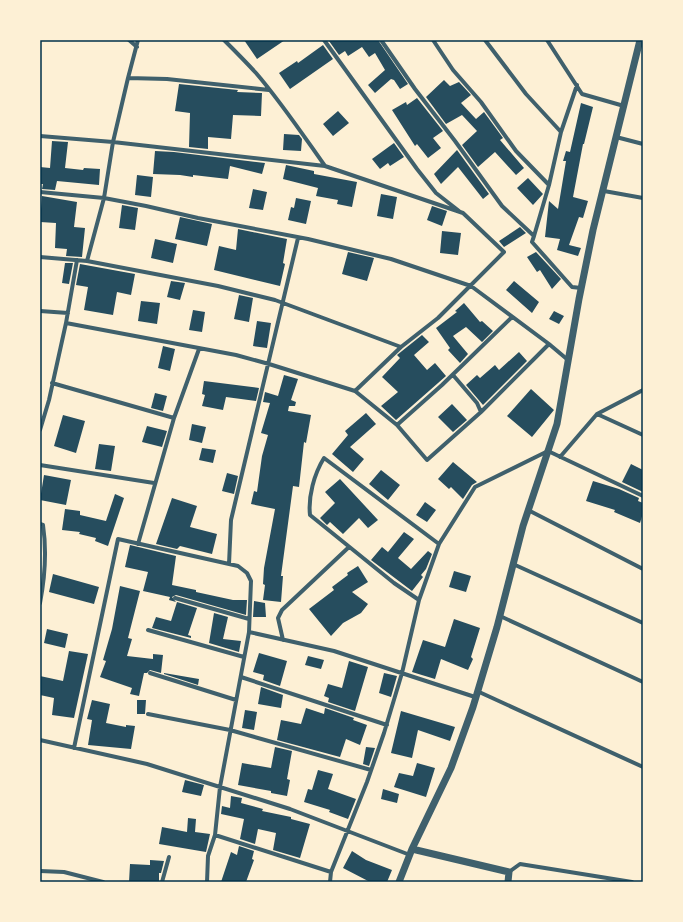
<svg xmlns="http://www.w3.org/2000/svg" width="683" height="922" font-family="'Alegreya Sans',sans-serif">
	<rect width="100%" height="100%" fill="#fdf0d5"/>
	<!-- building -->
	<path fill="#264d5e" d="M244,40H285L257,59Z
		M330,40H378L408,84L400,89L394,80L391,79L375,93L368,85L385,70L375,53L369,57L362,47L348,56L345,51L339,55L329,41Z
		M323,45L333,59L290,89L279,73L297,61L298,63Z
		M444,80L450,86L459,82L471,95L461,103L476,119L484,112L503,138L500,140L524,168L516,175L495,152L478,167L462,145L477,131L462,115L446,124L426,97Z
		M179,84L238,90L237,92L262,93L261,116L233,115L231,139L208,137V149L189,147L190,113L175,111Z
		M417,98L443,131L433,138L441,148L428,158L417,144L415,146L392,110L406,102L407,105Z
		M581,103L593,107L584,144H583L573,197L588,201L583,218L579,217L569,245L581,248L578,256L557,250L560,239L545,237L549,201L558,209L566,161H563L566,151L570,152Z
		M338,111L349,123L333,136L323,124Z
		M284,134L299,135L302,139L301,151L283,150Z
		M52,141L68,142L65,168L83,170L84,168L100,169L99,185L57,181L55,190L42,189L43,184H40V167L50,168Z
		M394,143L404,157L390,166L388,163L380,169L372,159Z
		M457,150L489,194L483,199L458,167L441,184L434,174Z
		M155,151L174,152L265,163L262,174L230,166L228,179L193,175V177L180,175L153,174Z
		M286,165L314,171V174L357,182L352,207L337,204L338,200L316,196L318,188L283,179Z
		M137,175L153,177L151,197L135,195Z
		M528,178L543,194L533,205L517,188Z
		M253,189L267,192L263,210L249,208Z
		M381,194L397,197L393,219L377,216Z
		M42,196L77,202L74,227L85,228L82,257L66,256L67,249L55,248L56,223L40,222Z
		M296,198L311,201L306,224L288,220L291,207L294,208Z
		M122,205L138,208L135,230L119,228Z
		M432,206L447,211L442,226L427,220Z
		M180,217L212,224L207,246L175,239Z
		M520,227L526,233L504,247L499,241Z
		M238,229L287,239L283,263L285,264L280,286L214,270L219,246L236,250Z
		M442,231L461,233L458,255L440,253Z
		M155,239L177,244L173,263L151,258Z
		M348,252L374,258L367,281L342,274Z
		M536,252L561,279L552,289L540,270L537,272L527,257Z
		M65,263H73L69,284L62,283Z
		M80,264L135,274L131,295L117,292L113,315L84,310L88,287L76,285Z
		M171,281L185,283L180,300L167,297Z
		M514,281L539,302L532,313L506,290Z
		M239,295L253,298L249,322L234,319Z
		M141,301L160,303L157,324L138,321Z
		M464,303L480,322L482,321L493,331L482,342L466,327L453,336L468,354L460,363L448,350L450,348L436,328L457,312L455,311Z
		M193,310L205,312L202,332L189,330Z
		M554,311L564,316L559,324L549,319Z
		M257,321L271,323L267,348L253,346Z
		M422,335L429,342L414,355L427,370L435,363L446,376L396,420L381,406L398,392L382,377L400,358L397,355Z
		M163,346L175,349L170,371L158,368Z
		M519,352L527,361L483,405L466,385L477,375L480,378L495,365L499,370Z
		M284,375L298,379L291,400L296,402L295,406H289L288,411L311,415L306,443L304,442L299,487L293,486L281,576H283L281,602L263,600L265,585L263,584L264,568L275,509L251,504L254,491L257,492L262,456L268,435L261,433L270,403L263,402L265,392L278,396Z
		M204,381L259,388L256,401L226,397L223,410L202,406L205,395L202,394Z
		M531,389L554,410L532,437L507,416Z
		M155,393L167,396L163,411L151,408Z
		M452,404L467,420L453,432L438,417Z
		M366,413L376,424L350,447L364,459L353,472L332,454L348,435L345,431Z
		M63,415L85,421L76,453L54,446Z
		M192,424L206,427L202,443L189,440Z
		M147,426L167,431L162,447L142,442Z
		M99,444L115,446L111,471L95,469Z
		M202,448L216,450L213,463L199,460Z
		M453,462L477,482L472,485L463,499L451,487L449,489L438,479Z
		M631,464L643,470V492L622,482Z
		M381,470L400,485L388,500L369,484Z
		M227,473L238,476L234,494L222,491Z
		M44,475L71,480L66,505L40,500Z
		M340,479L378,520L368,528L359,518L343,534L330,522L327,525L320,518L335,503L325,492Z
		M593,481L619,489L639,498L638,501L643,503V513L640,523L614,512L615,510L586,501Z
		M115,494L124,498L108,546L95,541L96,538L79,534L80,532L62,530L65,509L80,511V515L106,521Z
		M172,498L197,506L190,527L217,534L212,554L180,546L177,549L156,544Z
		M425,502L436,510L427,522L416,515Z
		M404,532L414,539L398,558L411,569L428,551L432,554L426,569L421,575L423,577L412,591L371,560L382,547L388,552Z
		M130,545L176,556L172,585L196,590V592L233,600H247L246,615L176,595L172,597L176,602L169,600L170,597L143,591L148,572L125,567Z
		M358,566L368,582L352,592L368,604L361,613L343,623L331,636L309,609L334,590L332,587L348,575L347,573Z
		M454,571L471,576L466,592L449,587Z
		M53,574L99,587L94,604L49,592Z
		M120,586L140,591L128,638L132,639L127,656L153,659V654L163,655L161,673L150,670L147,673H144L139,696L130,694L132,688L100,677L106,661L103,660L112,629Z
		M254,601L265,603L266,617H253Z
		M177,602L197,608L188,635L191,636V638L152,628L156,617L171,621Z
		M214,613L228,617L223,639L241,641L239,652L209,643Z
		M454,619L480,628L471,657L473,659L468,670L441,659L435,679L412,672L423,640L445,647Z
		M47,629L68,634L65,648L44,643Z
		M69,651L88,654L74,718L52,715L54,698L40,695V676L63,681Z
		M259,653L287,661L280,686L263,680L264,675L253,672Z
		M308,656L324,660L321,669L305,665Z
		M349,661L368,667L355,711L328,702L329,698L324,696L328,684L342,688Z
		M164,673L199,679L198,685L164,674Z
		M384,673L397,676L391,697L379,693Z
		M261,687L283,695L281,708L258,704Z
		M92,700L110,704L106,723L126,727V725L135,726L131,749L88,745L92,720L87,719Z
		M137,700H146L145,714H137Z
		M306,708L324,714L325,708L354,718L353,720L367,725L360,745L346,739L340,757L277,740L281,720L301,724Z
		M245,710L257,712L254,730L242,728Z
		M401,711L455,727L450,741L418,730L412,758L391,753Z
		M275,747L292,751L287,779L290,780L287,796L271,793V791L238,785L242,763L271,768Z
		M366,747L375,748L369,766L363,764Z
		M417,763L435,768L426,797L394,787L399,773L413,776Z
		M318,770L333,774L328,789L356,799L348,819L329,812L330,810L304,802L308,789L312,790Z
		M185,780L204,785L201,796L182,792Z
		M383,789L399,794L397,803L381,799Z
		M231,796L242,798L241,803L263,809L262,811L291,817V819L310,824L300,858L273,850L276,833L258,829L255,844L240,839L244,819L221,814L222,806L230,808Z
		M188,818L196,819L195,832L210,834L206,852L159,844L162,827L187,832Z
		M239,846L254,851L252,859L254,860L246,882H221L231,852L237,855Z
		M352,851L366,860L392,870L387,882H370L343,868Z
		M150,860L164,861L161,873H159V882H129L130,864L150,865Z"/>
	<g fill="none" stroke-linecap="round" stroke-linejoin="round">
		<!-- minor -->
		<path stroke="#3f606c" stroke-width="4" d="M129,40L137,47
			M224,40C235,51 246,62 256,73C281,102 303,135 325,166L113,142L128,78L167,79L269,90
			M324,40L417,169L436,193L459,211
			M381,40L415,89L455,141L502,206L534,236L549,185L561,132
			M433,40L453,70L481,102L516,151L549,185
			M485,40L526,94L561,132L577,85
			M547,40L582,94L624,106
			M128,78L138,40
			M40,136L113,142L104,198L87,261L40,257
			M616,137L643,144
			M604,191L643,198
			M40,192L104,198L146,206L198,218L308,239L391,259L471,286L549,344L568,360
			M534,236L532,242L572,287L581,288
			M77,260L66,323L236,355L269,364L355,391L401,347
			M87,261L218,286L275,300L401,347L438,318L504,252L463,213L325,166
			M40,311L68,313
			M453,375L477,403L481,412
			M52,383L174,418
			M355,391L397,425L427,460L481,412L549,344
			M597,414L643,435
			M397,425L442,385L512,317
			M40,430L49,400L66,323
			M560,457L597,414L643,390
			M40,465L154,483
			M528,510L643,569
			M40,524L43,525C47,552 45,577 40,603
			M138,544L174,418L199,349
			M229,564L231,520L298,238
			M513,564L643,623
			M175,598L249,619
			M419,600L394,583L310,515C308,497 314,474 324,458L439,544
			M500,616L643,682
			M148,630L244,657
			M249,632L334,651L475,697
			M283,640L278,618L282,610L349,547
			M150,673L236,700
			M241,677L387,725
			M477,691L643,767
			M148,714L230,730L371,770
			M40,740L147,764L290,809L410,855
			M74,748L118,539L238,566L247,573L251,581L249,632L220,787L215,835L208,856L207,882
			M215,835L331,872
			M40,871L64,872L103,882
			M509,872L520,864L632,882
			M162,882L169,857
			M330,882L331,872L367,782L384,733L402,673L419,600L439,544L475,487L548,451L643,496"/>
		<!-- tertiary -->
		<path stroke="#3f606c" stroke-width="7" d="M412,849L509,872L508,882
			M399,882L412,849L451,768L473,707L497,627L523,526L557,424L579,299L593,230L640,40"/>
	</g>
	<!-- border -->
	<rect width="683" height="922" fill="none" stroke="#fdf0d5" stroke-width="82"/>
	<rect x="41" y="41" width="601" height="840" fill="none" stroke="#003049" stroke-width="1.5"/>
</svg>
